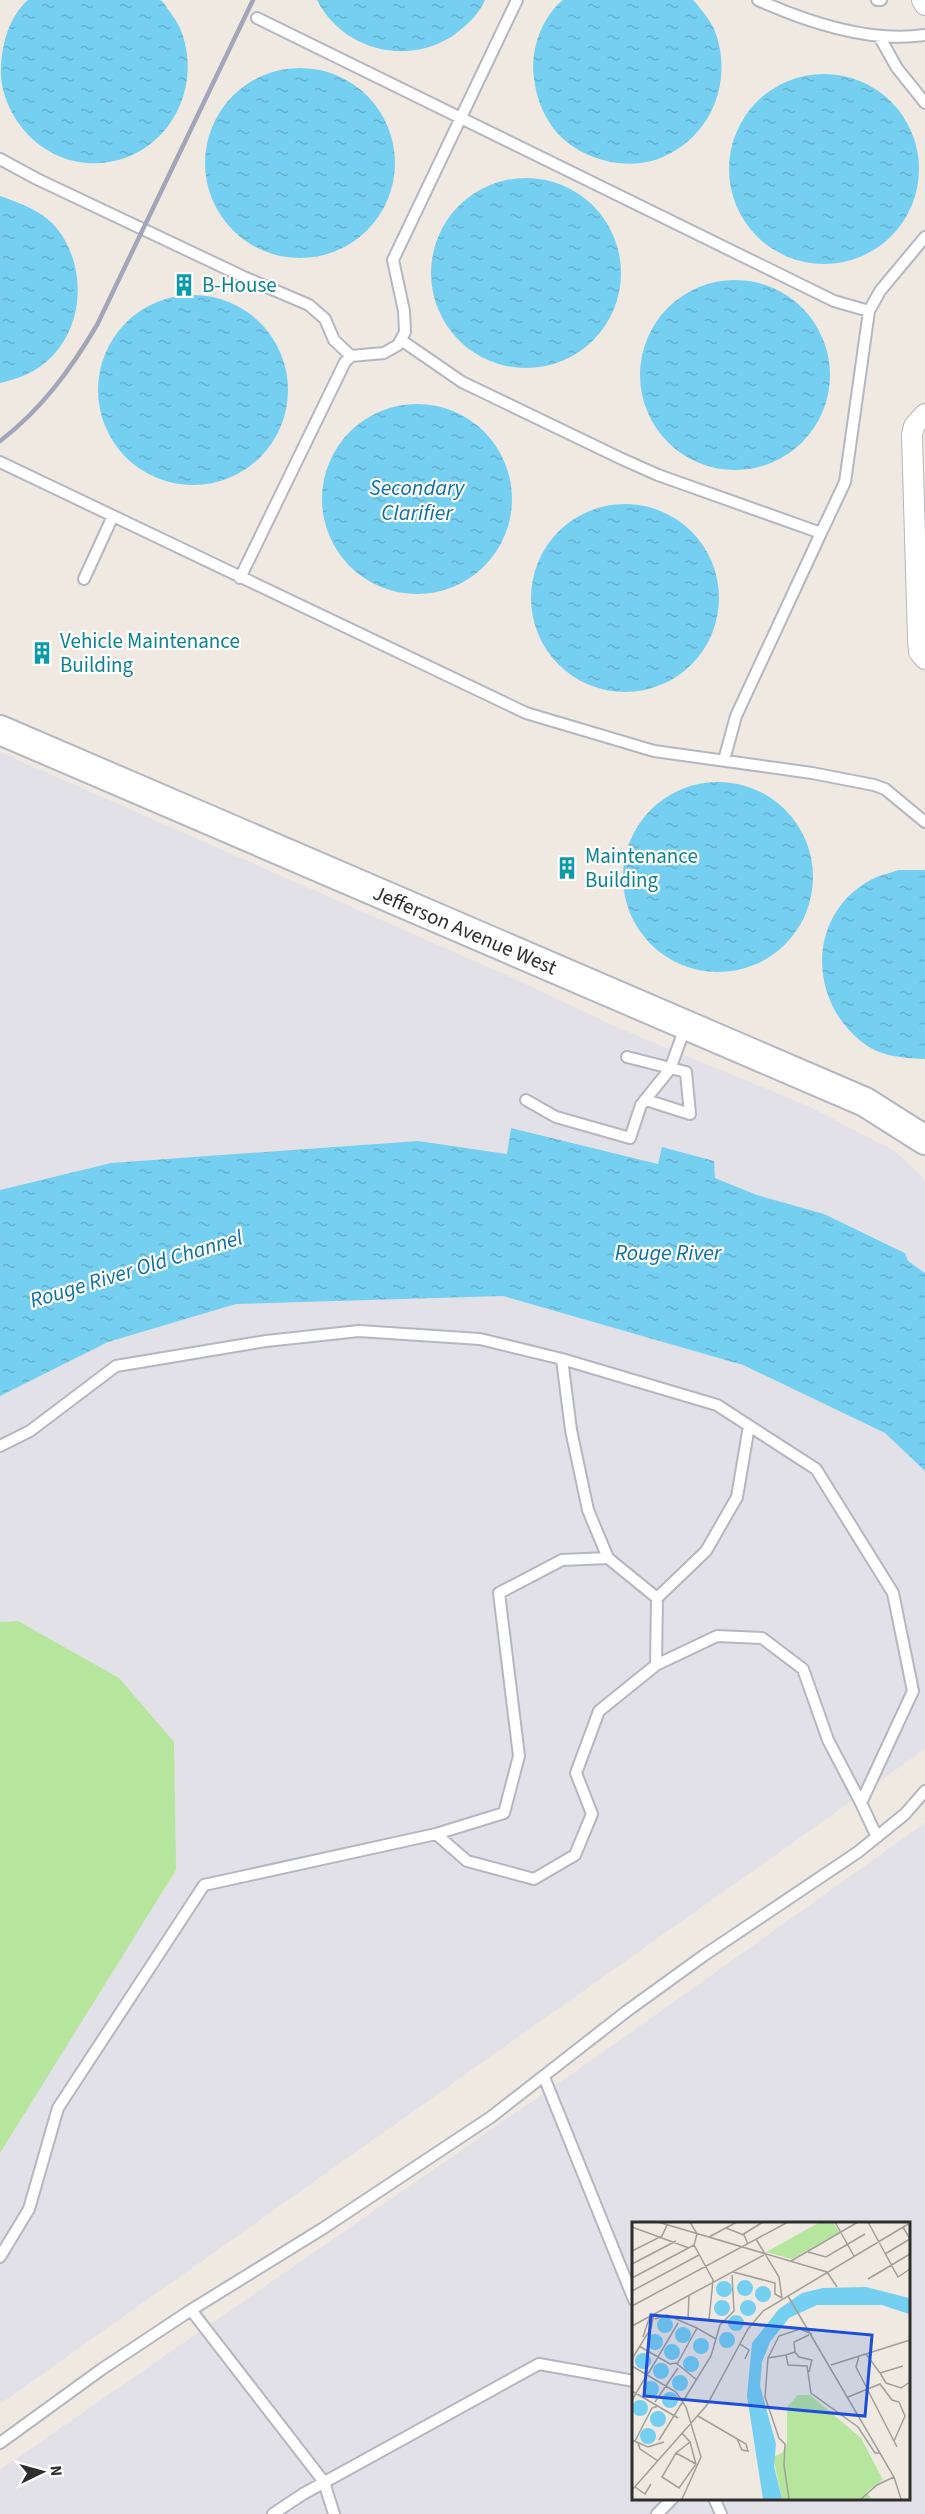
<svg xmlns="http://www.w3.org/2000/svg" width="925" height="2514" font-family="'Source Sans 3',sans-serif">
	<defs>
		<pattern id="water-ripples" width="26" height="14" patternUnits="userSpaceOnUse" patternTransform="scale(1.5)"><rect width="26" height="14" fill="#75cff0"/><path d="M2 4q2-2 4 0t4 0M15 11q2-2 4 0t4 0" fill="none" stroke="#66b2ce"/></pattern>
	</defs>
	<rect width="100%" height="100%" fill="#efe9e1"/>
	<!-- industrial -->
	<path fill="#e3e1e8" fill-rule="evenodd" d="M0,752L504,974L621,1029L808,1106L895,1151L925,1180V1273L908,1261L905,1252L824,1214L757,1195L715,1177L662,1148L659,1164L512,1128L508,1154L418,1141L111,1163L0,1190Z
		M503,1296L743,1365L885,1433L925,1471V1749L0,2404V2153L31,2100L18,1621L0,1622V1396L108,1342L236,1304Z
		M925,1823V2514H0V2470L606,2050ZM634,2223H908V2498H634Z"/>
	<!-- grass -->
	<path fill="#b6e59e" d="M18,1621L119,1678L174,1742L176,1870L0,2153V1622Z"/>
	<!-- water -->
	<path fill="url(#water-ripples)" d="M28,0H160L163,2C168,10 176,19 180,28C205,88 167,158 101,163C50,167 7,127 1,78C0,51 7,18 28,0Z
		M317,0H485C479,15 464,28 451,37C404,66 342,49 317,0Z
		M563,0H693L696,3C702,11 710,20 714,29C734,78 713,134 665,156C628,174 574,159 551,125C541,110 536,95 534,78C530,51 541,18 563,0Z
		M205 163a95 95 0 1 1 190 0a95 95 0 1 1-190 0Z
		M729 169a95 95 0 1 1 190 0a95 95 0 1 1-190 0Z
		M431 273a95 95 0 1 1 190 0a95 95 0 1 1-190 0Z
		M0,196C19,203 38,209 53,224C88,262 86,328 46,362C32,374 17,379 0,383Z
		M640 375a95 95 0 1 1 190 0a95 95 0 1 1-190 0Z
		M98 390a95 95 0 1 1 190 0a95 95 0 1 1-190 0Z
		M322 499a95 95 0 1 1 190 0a95 95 0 1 1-190 0Z
		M531 598a94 94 0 1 1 188 0a94 94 0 1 1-188 0Z
		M623 877a95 95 0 1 1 190 0a95 95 0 1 1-190 0Z
		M898,870H925V1059H923C902,1058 879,1056 862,1042C809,1001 807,918 867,882C876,876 888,874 898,870Z
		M511,1128L658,1164L662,1147L714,1161L715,1178L757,1195L824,1214L905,1253L908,1261L925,1273V1471L885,1433L743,1365L503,1296L236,1304L108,1342L0,1396V1190L111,1163L418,1141L507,1154Z"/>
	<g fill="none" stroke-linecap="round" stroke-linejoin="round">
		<!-- lane casing -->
		<g stroke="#b4b7c1" stroke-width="14">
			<path id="lane" d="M758,0C807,22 871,43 925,35
				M877,0H881
				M257,18L834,301L869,311
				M879,36L897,68L925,103
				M0,159L37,179L246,278L309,305L325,319L334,340L351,356
				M401,340L462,382L622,459L658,475L821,533L736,716L724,760
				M0,462L526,713L654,751L812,773L874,785L885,789L925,822
				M821,533L845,482L869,311L880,291L925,237
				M240,578L345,362L351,356L384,353L398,345L405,332L404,311L393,260L517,0
				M84,579L113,516
				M627,1057L686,1072L690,1114L646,1100
				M526,1100L556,1117L630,1138L641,1105L670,1069L686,1025
				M562,1359L717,1405L816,1469L893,1593L913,1691L861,1803L877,1837
				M0,1446L30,1431L116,1366L266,1341L359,1331L480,1339L562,1359L571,1430L588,1510L608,1558L562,1560L499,1593L519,1756L504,1813L436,1834L204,1885L58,2108L29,2209L0,2257
				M657,1598L706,1551L737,1497L749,1426
				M656,1665L717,1636L762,1638L803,1669L828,1740L861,1803
				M436,1834L467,1861L534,1879L575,1855L592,1814L576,1773L599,1711L656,1665L657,1598L608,1558
				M544,2077L634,2300
				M191,2310L324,2482L334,2514
				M0,2443L102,2369L191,2310L322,2229L491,2117L627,2011L703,1956L858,1852L905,1814L925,1791
				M714,2498L721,2514
				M273,2514L303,2494L539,2364L634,2381
				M657,2514L673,2498"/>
		</g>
		<!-- street casing -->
		<g stroke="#b4b7c1" stroke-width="22">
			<path id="street" d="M922,0L925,5
				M925,414L914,426L912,435L918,639L919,652L925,659"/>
		</g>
		<!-- secondary casing -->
		<g stroke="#b4b7c1" stroke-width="32">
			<path id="secondary" d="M0,730L865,1102L925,1140"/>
		</g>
		<!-- lane -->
		<use href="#lane" stroke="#fff" stroke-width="10"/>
		<!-- street -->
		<use href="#street" stroke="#fff" stroke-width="20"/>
		<!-- secondary -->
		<use href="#secondary" stroke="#fff" stroke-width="28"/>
		<!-- rail -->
		<path stroke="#a3a6b8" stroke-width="4.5" d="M0,441C41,410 71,369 97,325L253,0"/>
	</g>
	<!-- icons -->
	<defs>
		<g id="building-bare" transform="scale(1.8)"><path d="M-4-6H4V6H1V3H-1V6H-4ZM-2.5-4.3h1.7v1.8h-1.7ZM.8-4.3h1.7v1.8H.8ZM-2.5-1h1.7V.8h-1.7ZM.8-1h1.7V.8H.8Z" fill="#0f9aa8" stroke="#fff" stroke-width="2.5" paint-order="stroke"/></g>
	</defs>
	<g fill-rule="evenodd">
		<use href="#building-bare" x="184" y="285"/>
		<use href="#building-bare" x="42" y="653"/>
		<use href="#building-bare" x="567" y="868"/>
	</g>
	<g text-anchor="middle" stroke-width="4.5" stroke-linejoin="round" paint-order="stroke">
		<!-- culture labels -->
		<g font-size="21" fill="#0d838f" stroke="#fff" text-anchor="start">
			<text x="202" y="292">B-House</text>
			<text x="60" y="648">Vehicle Maintenance<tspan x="60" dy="24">Building</tspan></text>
			<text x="585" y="863">Maintenance<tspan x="585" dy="24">Building</tspan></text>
		</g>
		<!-- street labels -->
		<g font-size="21" fill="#2e2e2e" stroke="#fff">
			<text transform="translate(465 930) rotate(23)" y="7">Jefferson Avenue West</text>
		</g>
		<!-- water labels -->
		<g font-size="22" font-style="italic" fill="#0d6fa3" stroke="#fff">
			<text x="417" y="495">Secondary<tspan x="417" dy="25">Clarifier</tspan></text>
			<text x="668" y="1260">Rouge River</text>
			<text transform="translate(136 1268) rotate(-17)" y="8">Rouge River Old Channel</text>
		</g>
	</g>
	<!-- overview -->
	<g transform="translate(632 2222)">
		<rect width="278" height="278" fill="#efe9e1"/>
		<path d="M188,0H201L207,10L160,37L134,30ZM166,173H178L229,216L251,258L234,270L240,277H150L141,235L150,231L155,222V185Z" fill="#b6e59e"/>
		<path d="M105 66a8 8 0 1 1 16 0a8 8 0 1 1-16 0ZM84 67a8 8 0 1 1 16 0a8 8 0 1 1-16 0ZM123 72a8 8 0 1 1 16 0a8 8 0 1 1-16 0ZM234,65L277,76V92L250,83H185L157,96L138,120L130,140L128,164L144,222L142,244L150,277H131L115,174L120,121L147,87L170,71L191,66ZM82 86a8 8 0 1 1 16 0a8 8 0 1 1-16 0ZM108 86a8 8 0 1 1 16 0a8 8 0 1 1-16 0ZM96 101a8 8 0 1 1 16 0a8 8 0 1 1-16 0ZM25 103a8 8 0 1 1 16 0a8 8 0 1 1-16 0ZM43 113a8 8 0 1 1 16 0a8 8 0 1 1-16 0ZM87 118a8 8 0 1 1 16 0a8 8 0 1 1-16 0ZM15 120a8 8 0 1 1 16 0a8 8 0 1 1-16 0ZM61 124a8 8 0 1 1 16 0a8 8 0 1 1-16 0ZM32 130a8 8 0 1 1 16 0a8 8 0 1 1-16 0ZM3 139a8 8 0 1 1 16 0a8 8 0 1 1-16 0ZM51 142a8 8 0 1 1 16 0a8 8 0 1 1-16 0ZM21 149a8 8 0 1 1 16 0a8 8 0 1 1-16 0ZM40 161a8 8 0 1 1 16 0a8 8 0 1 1-16 0ZM11 167a8 8 0 1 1 16 0a8 8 0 1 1-16 0ZM30 178a8 8 0 1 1 16 0a8 8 0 1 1-16 0ZM0 186a8 8 0 1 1 16 0a8 8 0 1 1-16 0ZM18 197a8 8 0 1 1 16 0a8 8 0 1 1-16 0ZM8 214a8 8 0 1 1 16 0a8 8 0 1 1-16 0Z" fill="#75cff0"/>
		<path fill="none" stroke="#a29e99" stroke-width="1.5" d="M26,0L195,50L205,65M203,0L222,34M236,0L266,55L278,47M0,5L57,26M94,6L112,13L116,22M110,13L131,0M77,15L105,0M124,17L147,55L150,76M0,29L30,14L35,3M176,30L194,35L233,12M253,32L278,17L271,5M159,39L226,0M0,42L44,19M101,50L143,61V72L150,76M0,56L62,23M236,57L278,32M0,69L67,33M57,73L56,97L77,98L81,58L62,23L65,12L58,0M156,74L262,255L269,277M0,84L156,0M23,97L35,93L65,106M0,104L132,33M11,115L18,94M108,122L117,128L113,137M7,124L38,142L44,141L65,158M163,130L162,120L177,113M234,132L248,151M154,133L163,130L167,135L180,138L177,150M227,134L224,145L265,225M136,136L147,114L168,107L180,112M0,137L19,106L22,92M45,142L65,106L84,117M199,143L278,118M0,144L44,170L54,185L69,235L50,277M16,152L46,101M254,161L248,151L271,144M254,161L269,166L278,160M0,169L46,196M216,175L248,162L260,178L267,180L273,194L262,219M0,178L13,156M23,180L46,146M66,194L114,222L116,229L110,228L105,217M50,211L58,220L44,231L30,255L47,266L64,242L58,220M0,218L16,225L32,220M27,218L79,134L88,103L102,89L100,53M3,219L20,186L26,184M6,221L8,227L26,239M44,231L64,242M3,265L13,272L19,262M0,268L75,183L116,107L131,89L278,1M157,277L152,243L153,222L147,216L133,175L136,136L154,133L156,143L175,144L179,171L226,205L243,231H248M229,277L245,263L262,255"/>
		<path fill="#1d4ed8" fill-opacity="0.15" stroke="#1d4ed8" stroke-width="3" d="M19,93L240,113L233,194L12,174Z"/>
		<rect width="278" height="278" fill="none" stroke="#2e2e2e" stroke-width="3"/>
	</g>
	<!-- north arrow -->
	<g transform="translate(42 2472) rotate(85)" stroke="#ffffff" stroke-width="4.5" paint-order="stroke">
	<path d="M0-4.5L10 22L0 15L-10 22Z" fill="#2e2e2e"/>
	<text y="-9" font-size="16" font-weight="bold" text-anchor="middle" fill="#2e2e2e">N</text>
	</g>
</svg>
